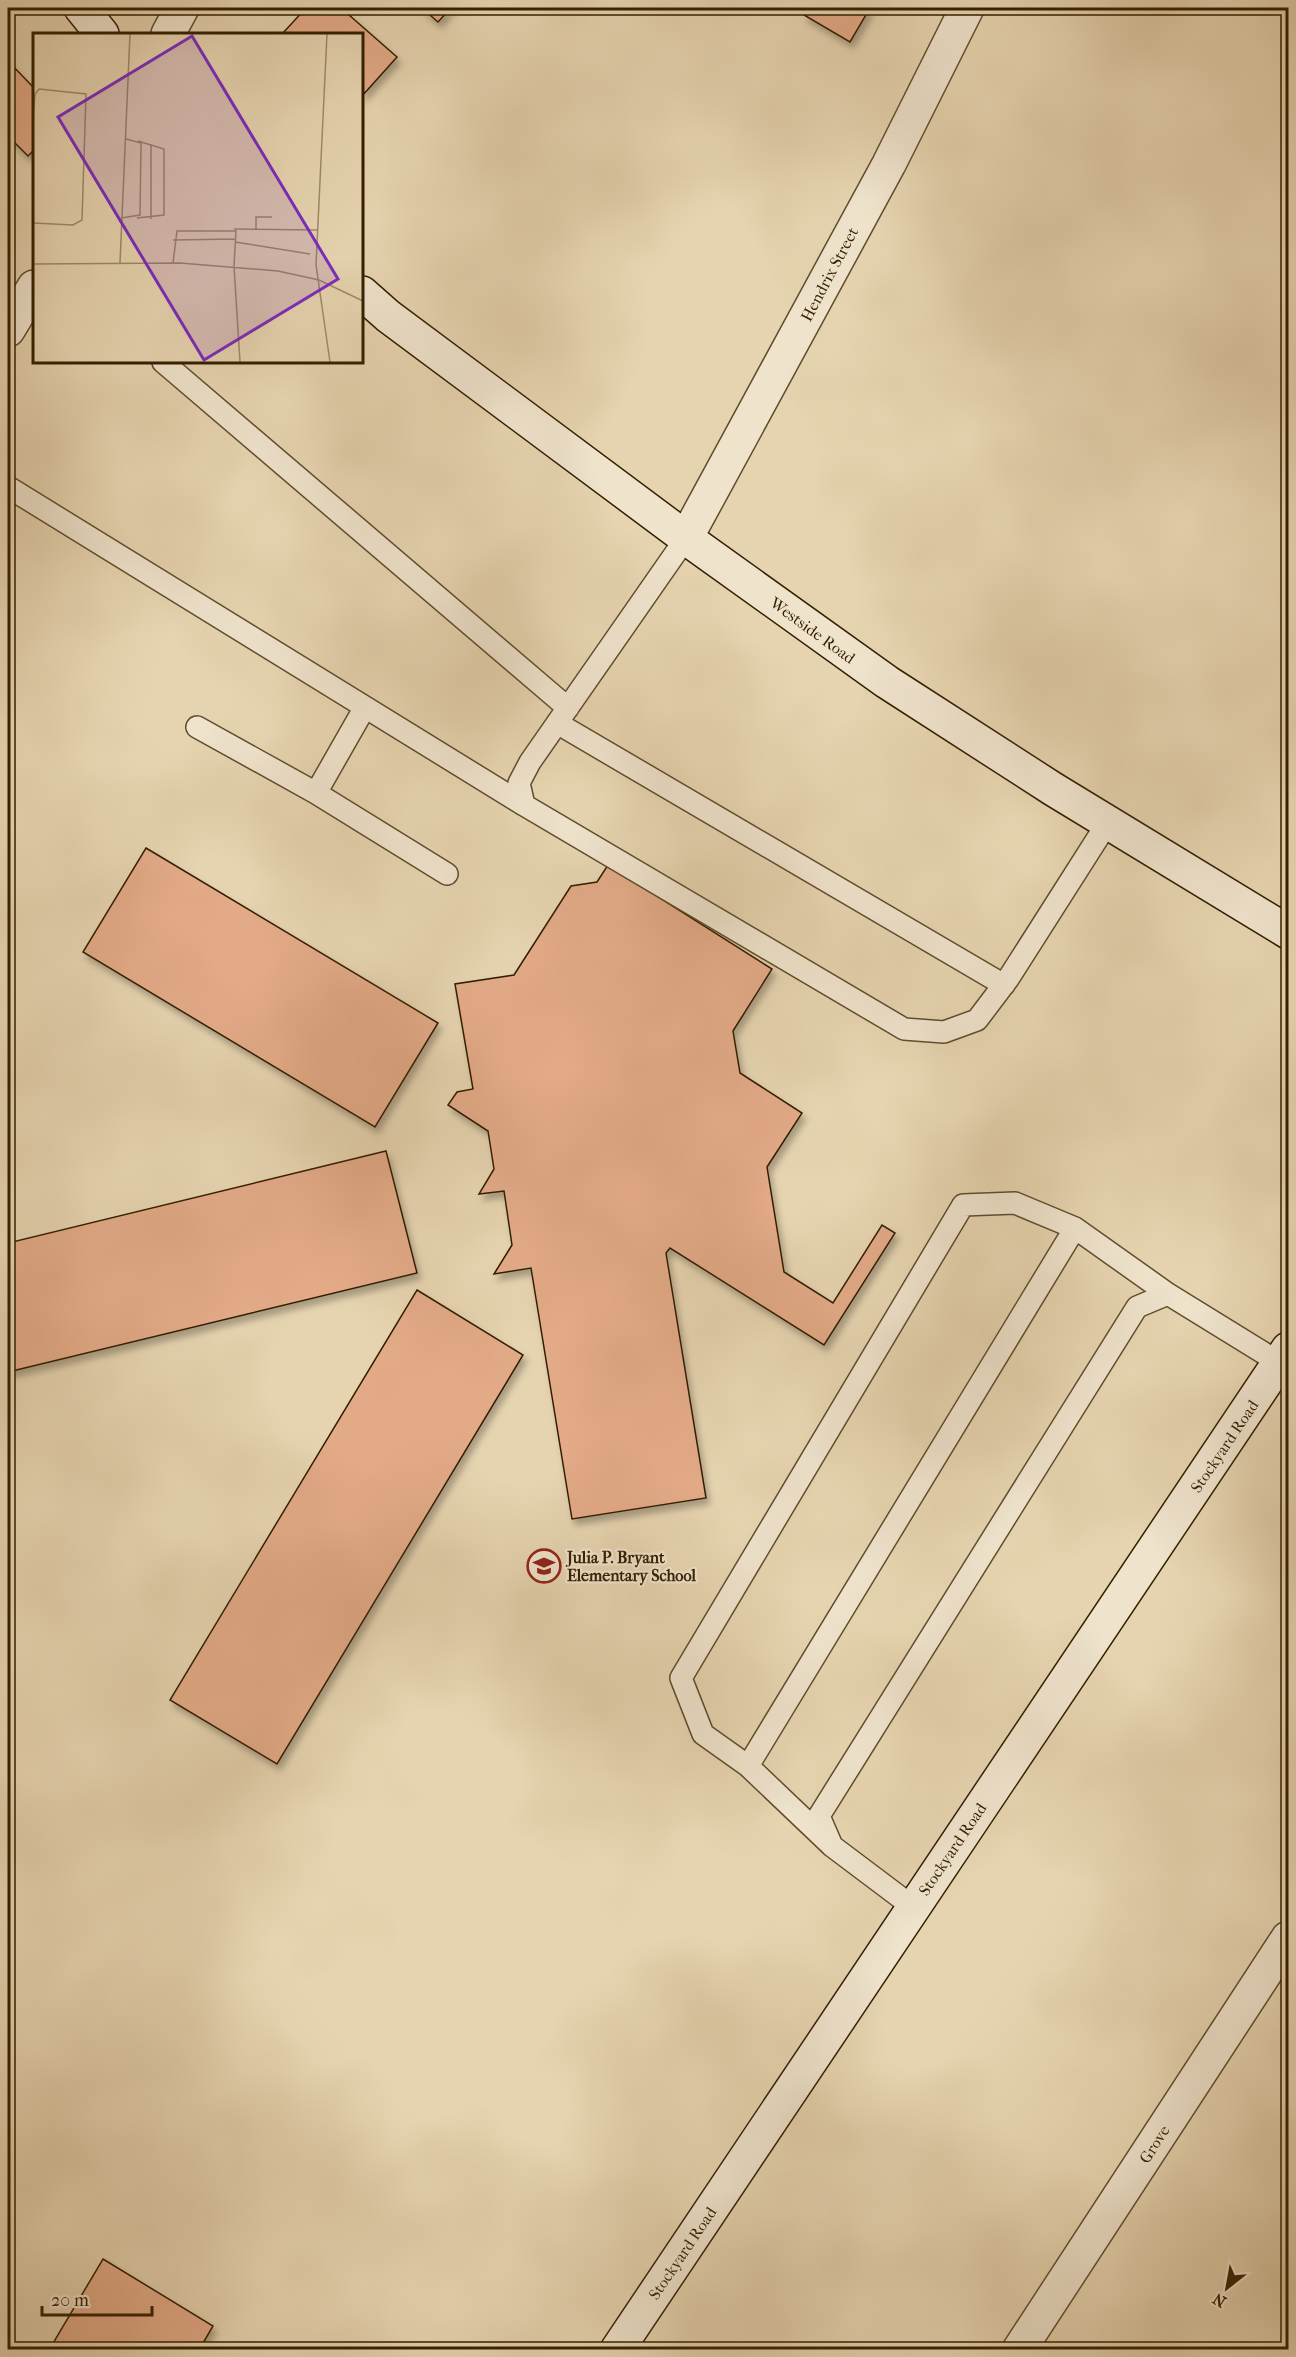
<svg xmlns="http://www.w3.org/2000/svg" width="1296" height="2357" font-family="'IM FELL French Canon',serif">
	<defs>
		<filter id="shadow"><feDropShadow dx="3.5" dy="6" stdDeviation="3" flood-color="#0004"/></filter>
	</defs>
	<rect width="100%" height="100%" fill="#e6d4b0"/>
	<filter id="stains"><feTurbulence type="fractalNoise" baseFrequency=".00333" numOctaves="4"/><feColorMatrix values="0 0 0 0 .2 0 0 0 0 .09 0 0 0 0 .02 0 0 0 .5 -.17"/></filter>
	<radialGradient id="worn" r=".72"><stop offset=".6" stop-color="#630" stop-opacity="0"/><stop offset="1" stop-color="#630" stop-opacity=".3"/></radialGradient>
	<!-- building -->
	<path fill="#e3aa87" stroke="#331e00" stroke-width="1.5" filter="url(#shadow)" d="M306,8H341L397,57L362,96V34H282Z
		M422,8H451L438,22Z
		M809,8H870L850,42L804,15Z
		M8,61L34,88V150L28,156L8,136Z
		M146,848L438,1023L375,1127L83,952Z
		M608,865L772,969L733,1031L740,1073L802,1113L767,1167L784,1272L833,1303L882,1225L895,1233L824,1345L670,1248L666,1253L706,1498L572,1519L531,1268L494,1274L512,1245L504,1191L479,1194L494,1169L488,1131L448,1105L457,1092L473,1089L455,984L514,975L571,886L597,882Z
		M386,1151L417,1273L8,1372V1243Z
		M417,1290L523,1355L277,1764L170,1700Z
		M103,2259L213,2326L199,2350H49Z"/>
	<g fill="none" stroke-linecap="round" stroke-linejoin="round">
		<!-- lane casing -->
		<g stroke="#604c2c" stroke-width="24">
			<path id="lane" d="M163,362L568,708
				M8,487L524,805
				M686,538L530,762L519,783L524,805L904,1029L944,1032L977,1020L1008,979L1108,822
				M557,723L1004,985
				M197,727L316,793L365,707
				M316,793L447,874
				M748,1766L1075,1228
				M832,1846L748,1766L703,1734L681,1678L963,1205L1015,1203L1075,1228L1168,1294
				M913,1907L832,1846L819,1816L1137,1307L1168,1294L1280,1363"/>
		</g>
		<!-- street casing -->
		<g stroke="#604c2c" stroke-width="36">
			<path id="street" d="M168,34L182,8
				M8,330L34,287
				M686,538L889,164L967,8
				M1019,2350L1288,1938"/>
		</g>
		<!-- secondary casing -->
		<g stroke="#331e00" stroke-width="36">
			<path id="secondary" d="M81,8L102,34
				M362,293L388,316L686,538L887,682L1053,789L1288,932
				M617,2350L1288,1349"/>
		</g>
		<!-- lane -->
		<use href="#lane" stroke="#efe3cc" stroke-width="21"/>
		<!-- street -->
		<use href="#street" stroke="#efe3cc" stroke-width="33"/>
		<!-- secondary -->
		<use href="#secondary" stroke="#efe3cc" stroke-width="33"/>
	</g>
	<!-- icons -->
	<defs>
		<g id="school-ring" transform="scale(1.725)"><circle r="9.5" fill="#efe3cc" stroke="#8f2418" stroke-width="1.5"/><path d="M0-5L7-2L0 1L-7-2ZM-4 1L0 2.5L4 1V4Q0 6-4 4Z" fill="#8f2418"/></g>
	</defs>
	<g fill-rule="evenodd">
		<use href="#school-ring" x="544" y="1566"/>
	</g>
	<g text-anchor="middle" stroke-width="4.5" stroke-linejoin="round" paint-order="stroke">
		<!-- street labels -->
		<g font-size="16" fill="#331e00" stroke="#efe3cc">
			<text transform="translate(829 274) rotate(-62)" y="6">Hendrix Street</text>
			<text transform="translate(813 630) rotate(36)" y="6">Westside Road</text>
			<text transform="translate(1224 1446) rotate(-56)" y="6">Stockyard Road</text>
			<text transform="translate(952 1849) rotate(-56)" y="6">Stockyard Road</text>
			<text transform="translate(1154 2144) rotate(-57)" y="6">Grove</text>
			<text transform="translate(682 2253) rotate(-56)" y="6">Stockyard Road</text>
		</g>
		<!-- poi labels -->
		<g font-size="16" font-weight="bold" fill="#331e00" stroke="#efe3cc" text-anchor="start">
			<text x="567" y="1563">Julia P. Bryant<tspan x="567" dy="18">Elementary School</tspan></text>
		</g>
	</g>
	<!-- overview -->
	<g transform="translate(33 33)">
		<rect width="330" height="330" fill="#e6d4b0"/>
		<path fill="none" stroke="#9e8b6a" stroke-width="1.5" d="M294,1L283,232L297,329M0,87L2,61L6,56L53,61L49,187L40,192L0,190M88,185L107,182L108,110L93,106M104,185L131,182V116L105,108M118,186V111M201,196L284,197M223,196V184H239M140,207L203,206M202,209L277,221M87,230L97,1M140,230L144,198H203L201,233L207,329M0,231L147,230L245,238L286,247L330,268"/>
		<path fill="#7b2cbf" fill-opacity="0.15" stroke="#7b2cbf" stroke-width="3" d="M159,3L305,246L171,327L25,84Z"/>
		<rect width="330" height="330" fill="none" stroke="#331e00" stroke-width="3"/>
	</g>
	<!-- margin -->
	<rect width="1296" height="2357" fill="none" stroke="#e6d4b0" stroke-width="30"/>
	<rect x="9" y="9" width="1278" height="2339" fill="none" stroke="#331e00" stroke-width="3"/>
	<rect x="15" y="15" width="1266" height="2327" fill="none" stroke="#331e00" stroke-width="1.5"/>
	<!-- north arrow -->
	<g transform="translate(1227 2288) rotate(211)" stroke="#efe3cc" stroke-width="4.5" paint-order="stroke">
	<path d="M0-4.5L10 22L0 15L-10 22Z" fill="#331e00"/>
	<text y="-9" font-size="16" font-weight="bold" text-anchor="middle" fill="#331e00">N</text>
	</g>
	<!-- scale -->
	<path d="M42 2306v9h110v-9" fill="none" stroke="#331e00" stroke-width="3"/>
	<text x="51" y="2306" font-size="18" fill="#331e00" stroke="#efe3cc" stroke-width="4.5" paint-order="stroke">20 m</text>
	<rect width="100%" height="100%" filter="url(#stains)"/>
	<rect width="100%" height="100%" fill="url(#worn)"/>
</svg>
